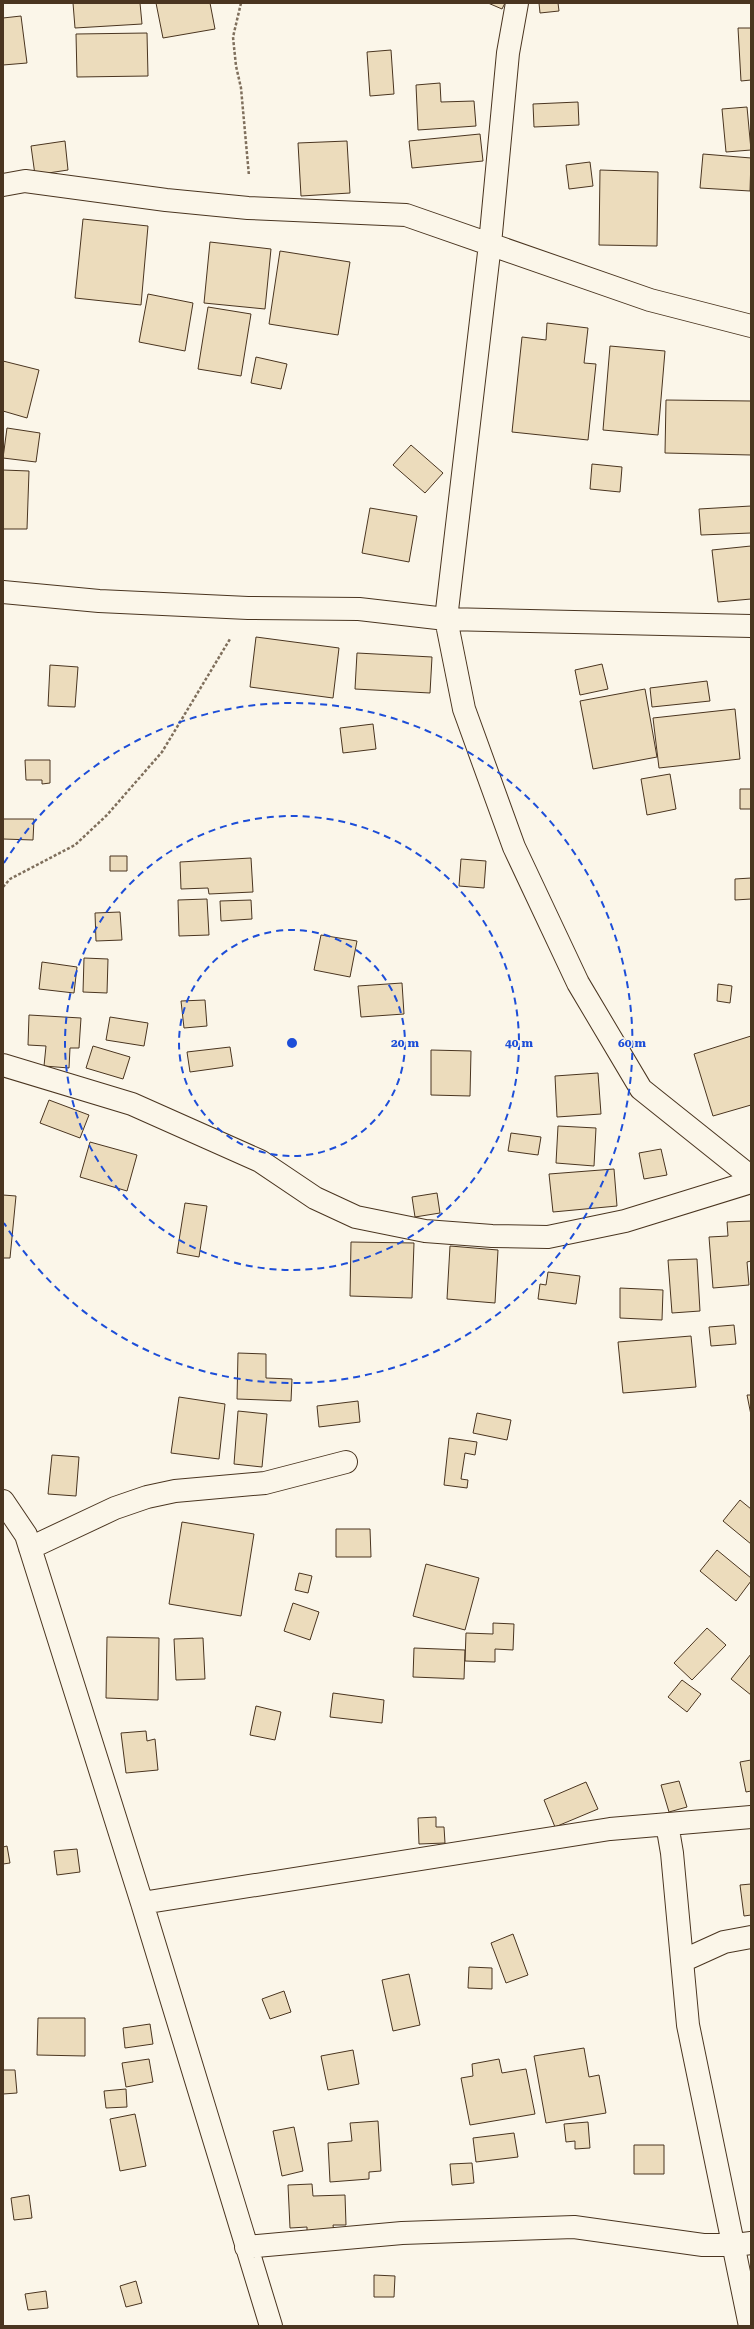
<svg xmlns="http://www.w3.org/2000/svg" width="754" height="2329" font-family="'Roboto Serif',serif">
	<rect width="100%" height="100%" fill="#fbf6e9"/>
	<!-- building -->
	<path fill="#ecdcbc" stroke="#4a3520" d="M73,3H140L142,24L75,28Z
		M156,3H210L215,29L163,38Z
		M488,3H505L502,9Z
		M539,3H558L559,11L540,13Z
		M21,16L27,63L3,65V18Z
		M738,28H751V80L741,81Z
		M147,33L148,76L77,77L76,34Z
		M391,50L394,94L370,96L367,52Z
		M440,83L441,102L474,101L476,126L418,130L416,85Z
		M578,102L579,125L534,127L533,104Z
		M747,107L751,150L726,152L722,109Z
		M480,134L483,161L412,168L409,141Z
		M65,141L68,170L35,175L31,146Z
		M347,141L350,193L301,196L298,143Z
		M703,154L751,158L750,191L700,188Z
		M590,162L593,186L569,189L566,165Z
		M600,170L658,172L657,246L599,245Z
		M83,219L148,226L141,305L75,298Z
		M210,242L271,249L265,309L204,303Z
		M280,251L350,262L338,335L269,324Z
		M148,294L193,303L185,351L139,342Z
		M208,307L251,314L241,376L198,369Z
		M547,323L588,328L584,363L596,364L588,440L512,432L522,337L546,340Z
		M610,346L665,351L658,435L603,430Z
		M256,357L287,364L281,389L251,383Z
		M3,361L39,370L27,418L3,411Z
		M666,400L751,401V455L665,453Z
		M7,428L40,433L36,462L3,458Z
		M411,445L443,473L425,493L393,465Z
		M592,464L622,467L620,492L590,489Z
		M3,470L29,471L27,529H3Z
		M751,506V533L701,535L699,509Z
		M370,508L417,516L409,562L362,553Z
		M751,546V599L718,602L712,550Z
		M256,637L339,648L333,698L250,687Z
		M357,653L432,657L430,693L355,689Z
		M602,664L608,689L580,695L575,670Z
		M50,665L78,667L75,707L48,706Z
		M707,681L710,701L652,707L650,688Z
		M645,689L657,757L593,769L580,701Z
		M735,709L740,759L659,768L653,718Z
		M373,724L376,749L343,753L340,728Z
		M25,760H50V783L42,784V780H26Z
		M670,774L676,809L647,815L641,779Z
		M740,789H751V809H740Z
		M3,819H34L33,840L3,839Z
		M110,856H127V871H110Z
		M251,858L253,892L209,894L208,888L181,889L180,862Z
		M461,859L486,861L484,888L459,886Z
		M751,878V899L735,900V879Z
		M207,899L209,935L179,936L178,900Z
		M251,900L252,919L221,921L220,901Z
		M120,912L122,940L96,941L95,913Z
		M321,935L357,941L350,977L314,970Z
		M84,958L108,959L107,993L83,992Z
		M42,962L77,967L74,993L39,989Z
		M402,983L404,1014L361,1017L358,986Z
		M718,984L732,986L730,1003L717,1001Z
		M205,1000L207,1026L184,1028L181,1001Z
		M29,1015L81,1018L79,1048H70L69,1068L44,1066L46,1046L28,1045Z
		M110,1017L148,1023L144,1046L106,1040Z
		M751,1036V1105L713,1116L694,1054Z
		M93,1046L130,1057L123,1079L86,1068Z
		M230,1047L233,1066L190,1072L187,1052Z
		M431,1050L471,1051L470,1096L431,1095Z
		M598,1073L601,1114L557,1117L555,1076Z
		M49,1100L89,1115L80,1138L40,1123Z
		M558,1126L596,1128L594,1166L556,1163Z
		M511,1133L541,1137L538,1155L508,1151Z
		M90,1142L137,1155L127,1191L80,1177Z
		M661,1149L667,1175L644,1179L639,1153Z
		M614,1169L617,1206L553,1212L549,1174Z
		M437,1193L440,1213L415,1217L412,1197Z
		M3,1195L16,1196L10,1258H3Z
		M185,1203L207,1206L199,1257L177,1253Z
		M751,1221V1261L747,1262L749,1285L713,1288L709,1237L728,1236L727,1222Z
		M351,1242L414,1243L412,1298L350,1296Z
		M450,1246L498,1250L495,1303L447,1299Z
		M697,1259L700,1311L672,1313L668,1260Z
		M548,1272L580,1276L576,1304L538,1299L540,1284L546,1285Z
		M620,1288L663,1290L662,1320L620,1318Z
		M734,1325L736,1344L711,1346L709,1327Z
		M691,1336L696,1387L623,1393L618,1342Z
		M238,1353L266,1354V1378L292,1379L291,1401L237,1399Z
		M747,1395H751V1415Z
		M179,1397L225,1404L219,1459L171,1453Z
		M358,1401L360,1422L319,1427L317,1406Z
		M238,1411L267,1414L262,1467L234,1464Z
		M477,1413L511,1420L507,1440L473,1433Z
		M449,1438L477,1442L475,1455L465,1453L461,1479L468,1480L467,1488L444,1485Z
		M52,1455L79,1457L76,1496L48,1494Z
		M740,1500L751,1509V1544L723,1521Z
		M182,1522L254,1534L241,1616L169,1604Z
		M336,1529H370L371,1557H336Z
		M717,1550L751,1578V1581L736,1601L700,1571Z
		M426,1564L479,1578L465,1630L413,1616Z
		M299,1573L312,1576L308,1593L295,1590Z
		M293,1603L319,1612L310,1640L284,1631Z
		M493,1623L514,1624L513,1650L495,1649V1662L465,1661L466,1633L493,1634Z
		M707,1628L726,1645L692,1680L674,1663Z
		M107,1637L159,1638L158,1700L106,1698Z
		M203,1638L205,1679L176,1680L174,1639Z
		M414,1648L465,1650L464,1679L413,1677Z
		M751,1654V1695L731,1679Z
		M682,1680L701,1694L687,1712L668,1697Z
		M333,1693L384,1700L382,1723L330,1717Z
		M256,1706L281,1712L275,1740L250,1735Z
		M146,1731L147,1741L155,1739L158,1770L126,1773L121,1733Z
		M751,1760V1791L746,1792L740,1762Z
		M679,1781L687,1807L669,1812L661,1785Z
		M586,1782L598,1809L555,1827L544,1800Z
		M436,1817V1827H444L445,1843L419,1844L418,1818Z
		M7,1846L10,1863L3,1864V1847Z
		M77,1849L80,1872L57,1875L54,1851Z
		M751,1884V1915L744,1916L740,1885Z
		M513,1934L528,1975L506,1983L491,1943Z
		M469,1967L492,1968V1989L468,1988Z
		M409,1974L420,2025L393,2031L382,1980Z
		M284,1991L291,2012L270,2019L262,1999Z
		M38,2018H85V2056L37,2055Z
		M150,2024L153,2044L125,2048L123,2028Z
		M584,2048L589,2077L599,2075L606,2113L546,2123L534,2056Z
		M353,2050L359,2084L328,2090L321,2056Z
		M149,2059L153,2082L126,2087L122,2063Z
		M499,2059L502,2073L526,2069L535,2114L470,2125L461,2078L473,2076L472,2064Z
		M3,2070H15L17,2093L3,2094Z
		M126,2089L127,2107L106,2108L104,2091Z
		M135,2114L146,2166L120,2171L110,2119Z
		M378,2121L381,2171L369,2172V2179L330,2182L328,2143L352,2141L350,2123Z
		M588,2122L590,2148L575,2149V2141L566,2142L564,2124Z
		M294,2127L303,2171L282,2176L273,2131Z
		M514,2133L518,2157L476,2162L473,2138Z
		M634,2145H664V2174H634Z
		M472,2163L474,2183L452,2185L450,2164Z
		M312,2184L313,2196L345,2195L346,2225H333L334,2233H307V2227L290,2228L288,2185Z
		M29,2195L32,2218L14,2220L11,2198Z
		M374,2275L395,2276L394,2297H374Z
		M136,2281L142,2303L126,2307L120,2286Z
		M46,2291L48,2308L28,2310L25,2294Z"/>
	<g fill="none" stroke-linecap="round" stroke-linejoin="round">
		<!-- minor casing -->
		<g stroke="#4a3520" stroke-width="24">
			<path id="minor" d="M517,3L508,53L490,244L446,619L464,709L514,847L578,983L641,1089L751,1177
				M3,185L25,181L166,200L248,208L406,215L650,300L751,326
				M3,592L99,601L248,608L359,609L446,619L751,626
				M3,1065L132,1104L260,1161L315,1198L356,1217L425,1231L492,1236L548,1237L625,1221L751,1182
				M3,1501L26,1535L142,1903L271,2326
				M30,1548L115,1508L147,1497L175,1491L265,1483L346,1462
				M667,1824L672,1853L688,2025L750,2326
				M142,1903L610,1829L751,1817
				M682,1961L724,1942L751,1937
				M246,2247L402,2233L574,2227L703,2245H735L751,2243"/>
		</g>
		<!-- path -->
		<path stroke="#7f6f5c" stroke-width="2.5" stroke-dasharray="3 2" stroke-linecap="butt" d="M241,3L233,37L236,66L241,88L249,176
			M3,887L10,879L75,845L107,815L162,752L230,639"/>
		<!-- minor -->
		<use href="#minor" stroke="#fbf6e9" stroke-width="22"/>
	</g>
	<!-- distance rings -->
	<g fill="none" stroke="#1d4ed8" stroke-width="2" stroke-dasharray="7 5">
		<circle cx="292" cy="1043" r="113"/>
		<circle cx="292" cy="1043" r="227"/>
		<path d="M4 863A340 340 0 1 1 4 1223"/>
	</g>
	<circle cx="292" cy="1043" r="6" fill="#1d4ed8" stroke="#fbf6e9" stroke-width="2"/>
	<g font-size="12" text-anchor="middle" font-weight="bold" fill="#1d4ed8" stroke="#fbf6e9" stroke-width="3" stroke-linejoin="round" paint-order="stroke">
		<text x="405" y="1047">20 m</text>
		<text x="519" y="1047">40 m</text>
		<text x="632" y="1047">60 m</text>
	</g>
	<!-- border -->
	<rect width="754" height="2329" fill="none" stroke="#4a3520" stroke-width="8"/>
</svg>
